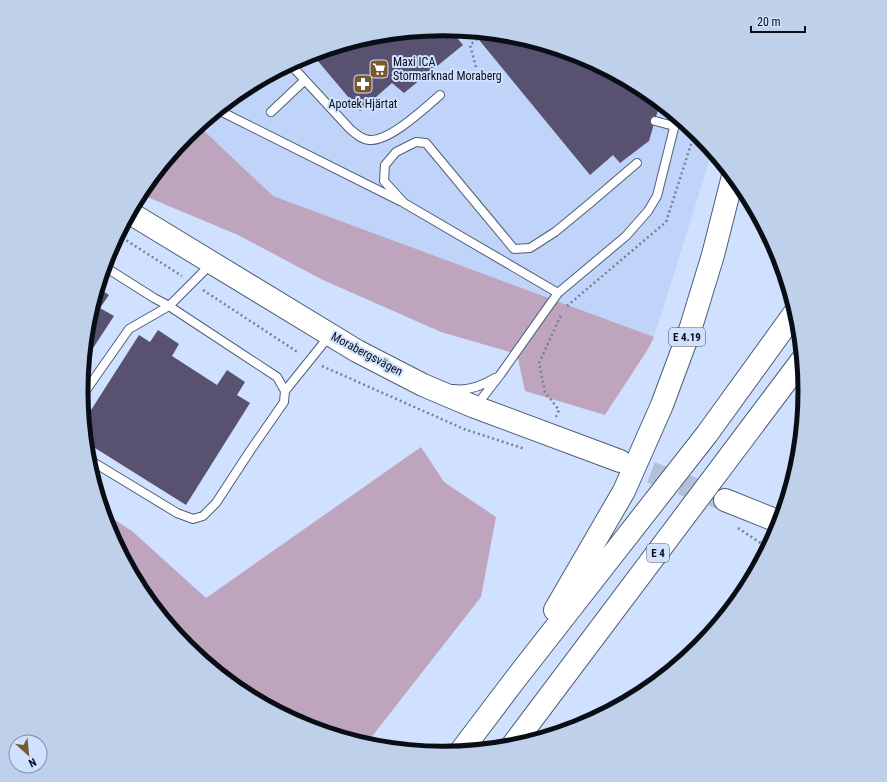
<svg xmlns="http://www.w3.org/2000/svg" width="887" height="782" font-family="'Roboto Condensed',sans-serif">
	<rect width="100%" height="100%" fill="#cfe1fe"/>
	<!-- built -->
	<path fill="#bfd4f8" d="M444,29L514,36L582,57L645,90L700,135L711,149L706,172L654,337L273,196L199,126L243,90L305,56L373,36Z"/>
	<!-- green -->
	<path fill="#bfa4bd" d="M199,126L273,196L654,337L648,349L605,415L525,391L517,354L441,332L323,280L238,235L140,194L188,135Z
		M421,447L444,482L496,517L481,597L366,744L305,725L242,692L187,647L142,592L109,529L104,513L132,531L206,598Z"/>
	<!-- building -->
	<path fill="#585270" d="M444,29L459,30L454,34L463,45L404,93L392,83L360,111L312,54L373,36Z
		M474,32L514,36L582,57L645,90L660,103L649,141L620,163L613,155L590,175L475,35Z
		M98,288L109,295L100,308L114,316L84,362L89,320Z
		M158,330L179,344L172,356L217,385L227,370L245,382L237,395L250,403L186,505L87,443L84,421L139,335L150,342Z"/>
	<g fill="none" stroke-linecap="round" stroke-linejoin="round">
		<!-- secondary-tunnel -->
		<path stroke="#b1c1db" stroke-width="22" stroke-dasharray="22 11" stroke-linecap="butt" d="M620,461L725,500"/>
		<!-- lane casing -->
		<g stroke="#4f5e77" stroke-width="10">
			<path id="lane" d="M290,64L350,129C356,134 361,139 369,140C389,142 425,108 440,95
				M218,110L400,201
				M271,112L305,80
				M655,121L674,126
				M558,293L404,203L384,181L385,165L396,152L416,142L426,143L514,249L530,248L555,232L589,204L637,163
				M453,389C468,391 482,386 495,378
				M285,391L330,335
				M82,396L129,329L169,306L211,264
				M476,406L500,375L558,293L626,236L648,211L657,196L677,116
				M88,459L177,513L193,519L203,516L216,503L250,451L284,402L285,391L277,377L169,306L154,298L105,267"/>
		</g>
		<!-- secondary casing -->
		<g stroke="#4f5e77" stroke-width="24">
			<path id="secondary" d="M130,213L357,351L423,385L475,407L620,461
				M725,500L780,522"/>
		</g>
		<!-- highway casing -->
		<g stroke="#4f5e77" stroke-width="24">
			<path id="highway" d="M555,610L624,491L662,405L691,327L713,255L733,176
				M512,746L802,360
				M461,751L517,677L707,434L796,311"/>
		</g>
		<!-- path -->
		<path stroke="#758195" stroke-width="2.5" stroke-dasharray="2 3" stroke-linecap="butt" d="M476,67L470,45L484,33L511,40
			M118,235L182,276
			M203,290L299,353
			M567,306L666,222L695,132
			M322,366L464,429L525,449
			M556,417L559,410L545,392L539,363L562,313
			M738,528L768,548"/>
		<!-- lane -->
		<use href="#lane" stroke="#fff" stroke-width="8"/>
		<!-- secondary -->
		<use href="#secondary" stroke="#fff" stroke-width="22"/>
		<!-- highway -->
		<use href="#highway" stroke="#fff" stroke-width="22"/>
	</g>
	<!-- icons -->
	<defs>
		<g id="supermarket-square" transform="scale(1)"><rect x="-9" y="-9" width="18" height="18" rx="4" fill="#7b5930" stroke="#cfe1fe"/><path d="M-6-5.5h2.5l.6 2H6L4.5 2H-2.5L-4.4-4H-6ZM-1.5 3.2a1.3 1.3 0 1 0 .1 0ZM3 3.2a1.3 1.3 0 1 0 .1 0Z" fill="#fff"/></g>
		<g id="pharmacy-square" transform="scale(1)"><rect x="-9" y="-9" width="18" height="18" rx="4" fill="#7b5930" stroke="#cfe1fe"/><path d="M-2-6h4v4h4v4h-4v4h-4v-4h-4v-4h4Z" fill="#fff"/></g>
	</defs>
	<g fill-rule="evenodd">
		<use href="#supermarket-square" x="379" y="69"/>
		<use href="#pharmacy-square" x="363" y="84"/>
	</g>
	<g text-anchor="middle" stroke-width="4" stroke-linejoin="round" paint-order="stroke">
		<!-- shield labels -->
		<g fill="#cfe1fe" stroke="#444d5c" stroke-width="1">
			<rect x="669" y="328" width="36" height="18" rx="3"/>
			<rect x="647" y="544" width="22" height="18" rx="3"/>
		</g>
		<g font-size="11" font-weight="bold" fill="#080d16">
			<text x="687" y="341">E 4.19</text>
			<text x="658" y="557">E 4</text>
		</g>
		<!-- poi labels -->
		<g font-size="12" fill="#080d16" stroke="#cfe1fe" text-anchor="start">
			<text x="393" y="66">Maxi ICA<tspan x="393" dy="14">Stormarknad Moraberg</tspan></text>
			<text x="363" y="108" text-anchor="middle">Apotek Hjärtat</text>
		</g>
		<!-- street labels -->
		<g font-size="12" fill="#080d16" stroke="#cfe1fe">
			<text transform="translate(367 354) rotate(28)" y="4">Morabergsvägen</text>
		</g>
	</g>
	<!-- crop -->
	<path d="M0 0H887V782H0ZM88 391a355 355 0 1 1 710 0a355 355 0 1 1-710 0Z" fill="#bfd0eb" fill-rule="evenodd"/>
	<path fill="none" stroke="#080d16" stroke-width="5" d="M88 391a355 355 0 1 1 710 0a355 355 0 1 1-710 0Z"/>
	<!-- north arrow -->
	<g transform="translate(28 754) rotate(153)"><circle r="19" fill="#cfe1fe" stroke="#7f8ca1"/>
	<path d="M0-3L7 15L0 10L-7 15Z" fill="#7b5930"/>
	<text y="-6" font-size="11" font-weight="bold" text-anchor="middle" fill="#080d16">N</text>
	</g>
	<!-- scale -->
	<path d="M751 26v6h54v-6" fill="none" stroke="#080d16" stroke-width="2"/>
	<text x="757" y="26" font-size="12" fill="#080d16" stroke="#cfe1fe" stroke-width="3" paint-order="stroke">20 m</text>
</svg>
